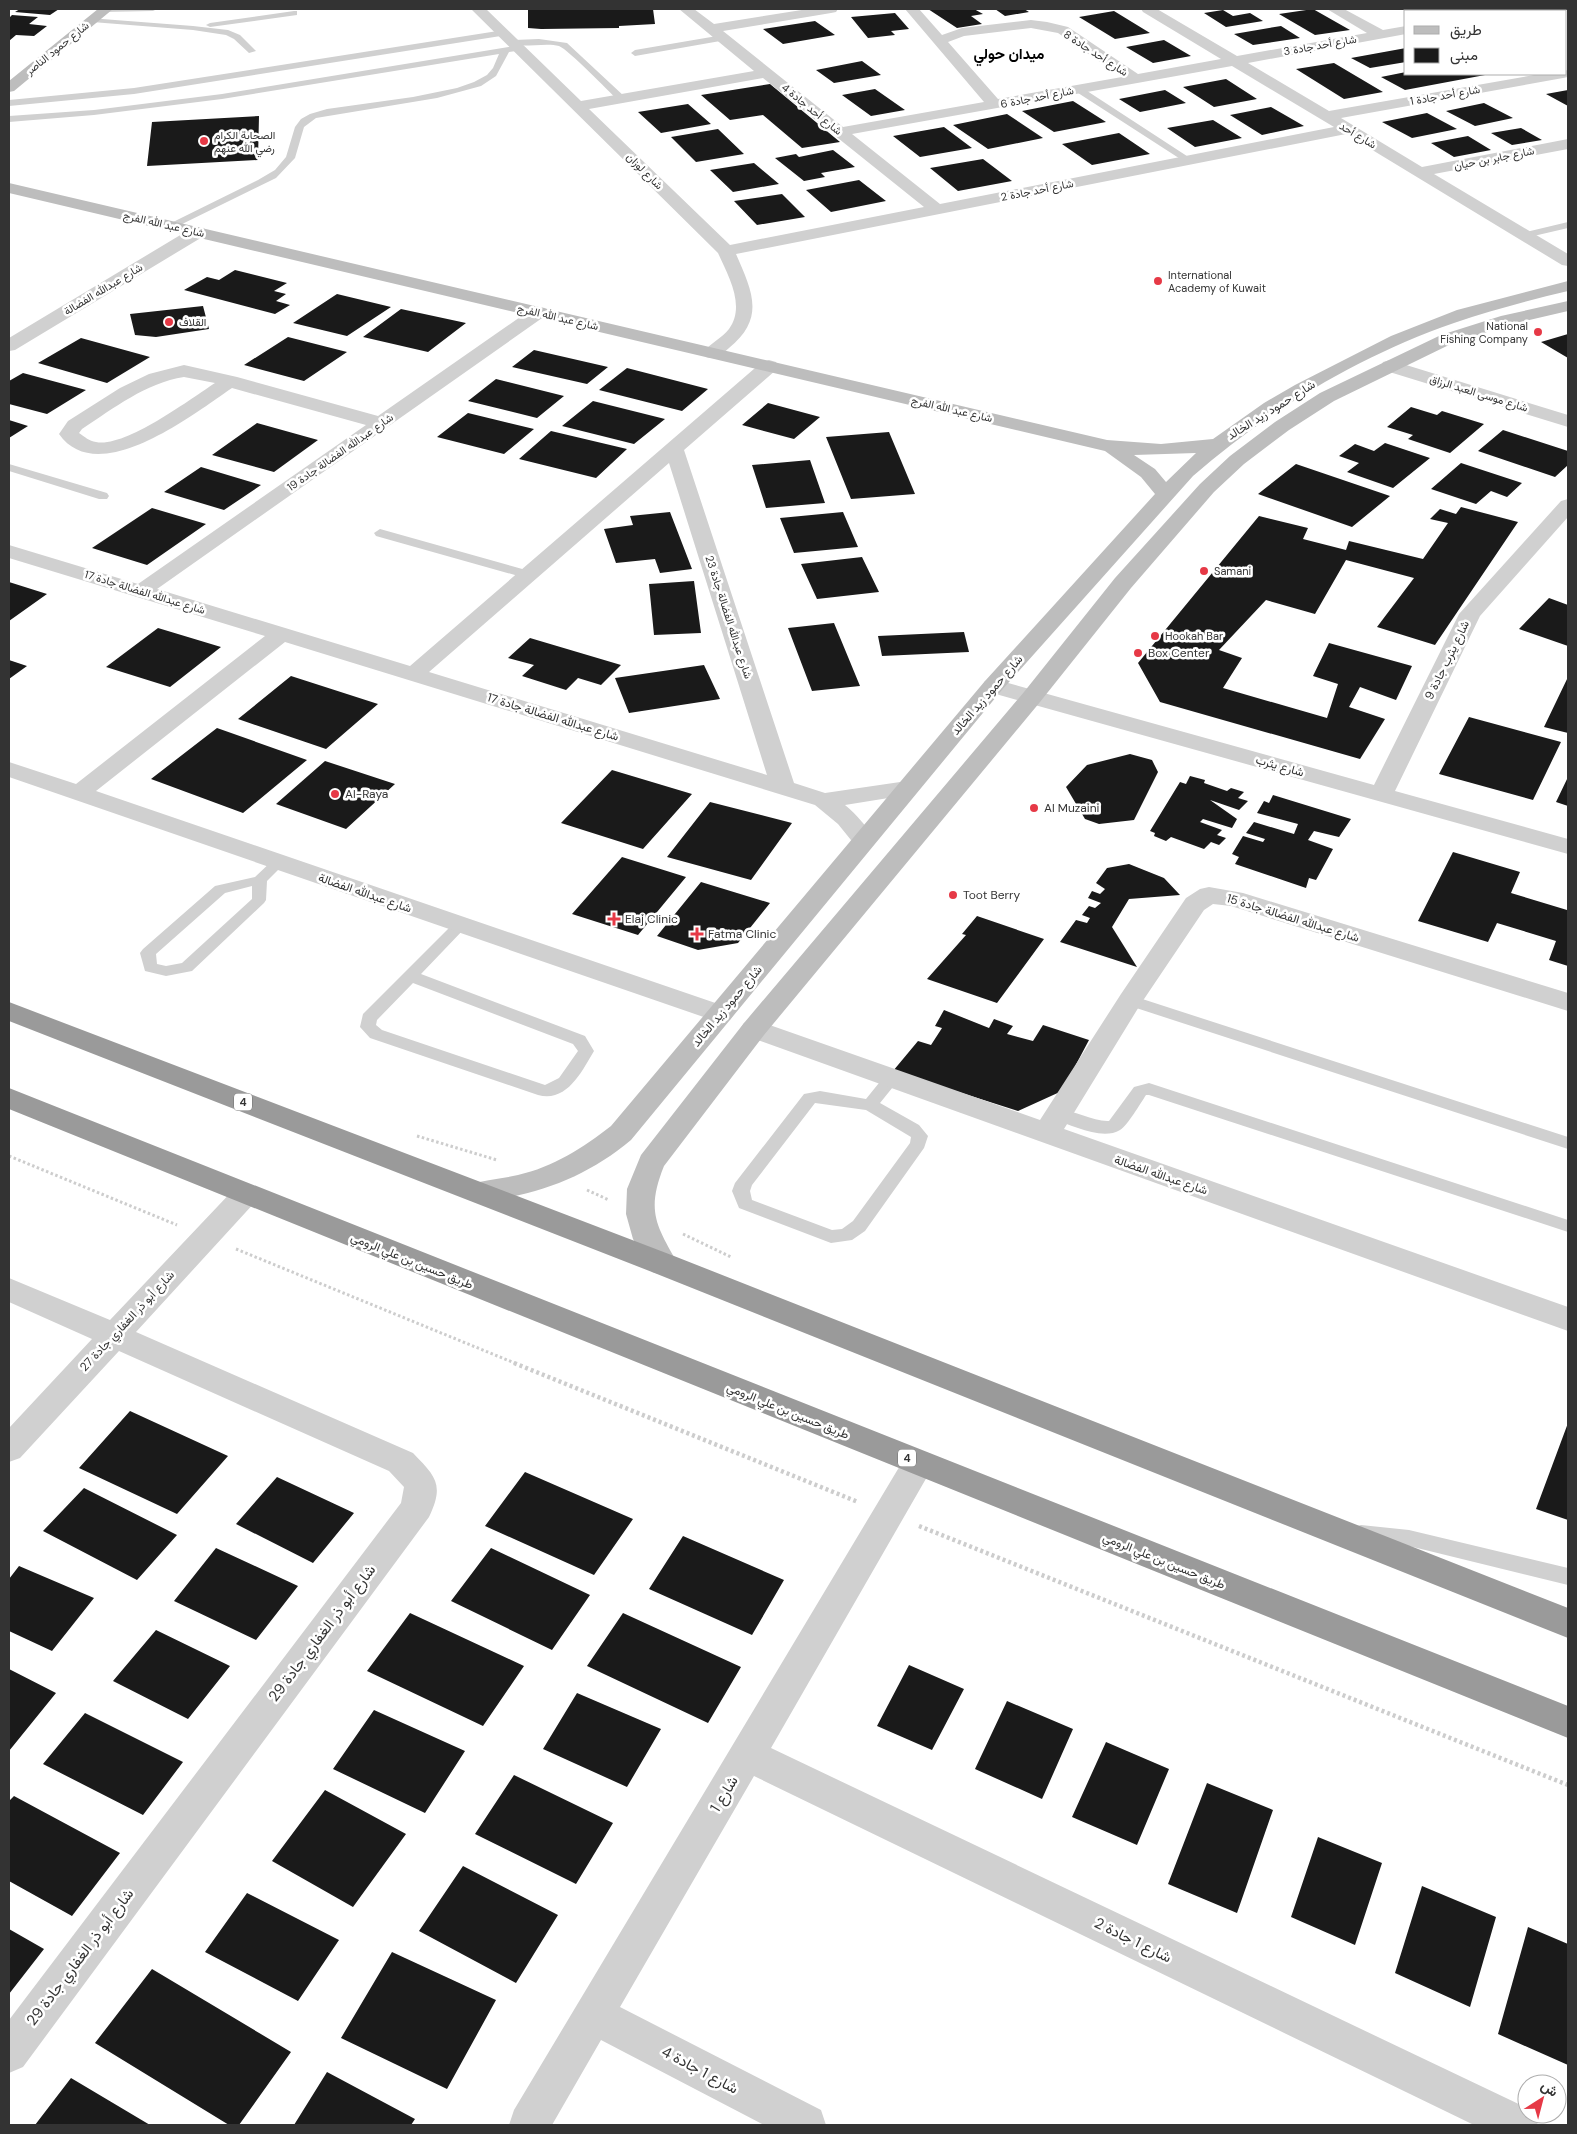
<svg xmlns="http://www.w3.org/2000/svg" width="1577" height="2134" font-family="'DM Sans',Vazirmatn,sans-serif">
	<rect width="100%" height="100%" fill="#fff"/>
	<!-- building -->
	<path fill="#1a1a1a" d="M20,9H59L50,15L15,12Z
		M528,9H653L655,24L619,26V28L541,29L528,28Z
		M928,9H974L983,14L971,16L982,24L957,28Z
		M995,9H1024L1029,12L1005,16Z
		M1313,9L1350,30L1315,35L1279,14Z
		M1223,10L1233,16L1250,13L1263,21L1226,27L1204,13Z
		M1114,11L1150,33L1115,39L1079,17Z
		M895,13L909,29L891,31L895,35L868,38L851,17Z
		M12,15L38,17L29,24L47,26L34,36L16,35L9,41V18Z
		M815,21L835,35L783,44L763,29Z
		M1281,26L1300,38L1253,45L1234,34Z
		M1164,40L1191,56L1153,63L1126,47Z
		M1406,48V62L1370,68L1351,58Z
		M862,61L881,75L834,83L816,70Z
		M1334,63L1383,92L1344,99L1296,69Z
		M1406,72V74L1485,75L1405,90L1381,77Z
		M1226,79L1257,99L1214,107L1183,87Z
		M770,84L840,142L802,148L763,115L730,120L701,95Z
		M875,89L905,110L871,116L842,95Z
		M1165,90L1186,103L1140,112L1119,99Z
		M1568,90V106L1546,94Z
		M1073,101L1106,122L1054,132L1022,111Z
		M1484,103L1513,118L1475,126L1446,111Z
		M688,104L711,124L661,133L638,112Z
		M1271,107L1304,126L1262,135L1230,115Z
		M1427,113L1457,129L1412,138L1382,122Z
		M1007,114L1043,138L988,149L953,125Z
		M259,116L258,160L147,166L152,122Z
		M1213,120L1242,138L1195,147L1167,128Z
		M944,127L972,148L920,157L893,136Z
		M1521,128L1542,140L1512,145L1491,133Z
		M718,129L744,154L696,162L671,137Z
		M1119,133L1150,154L1092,165L1062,144Z
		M1468,136L1491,150L1454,157L1431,143Z
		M833,150L855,167L821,173L825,177L804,181L775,158L796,154L799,157Z
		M983,159L1012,181L958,191L930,168Z
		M754,163L779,184L733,192L710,170Z
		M859,180L886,201L831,212L806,190Z
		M782,194L805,217L757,225L734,201Z
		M235,270L287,283L274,291L286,294L276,301L290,305L275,314L184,290L207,277L219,280Z
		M337,294L391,307L347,336L293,323Z
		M203,306L209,329L156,337L135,335L130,314Z
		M401,309L466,323L428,352L363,337Z
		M1568,334V358L1541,342Z
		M288,337L347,352L304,381L244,365Z
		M81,338L150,357L107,383L38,363Z
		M534,350L608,367L587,384L512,367Z
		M627,368L708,389L682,411L599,390Z
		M23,373L86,390L47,414L9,404V381Z
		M496,379L564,396L537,418L468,401Z
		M593,401L665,419L634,444L562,426Z
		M768,403L820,417L794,439L742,425Z
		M1411,407L1437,415L1442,411L1484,424L1450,453L1408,439L1413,435L1387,427Z
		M468,413L534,429L504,454L437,437Z
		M9,420L28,426L9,438Z
		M257,423L318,440L274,472L212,455Z
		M1503,430L1568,451V465L1555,477L1478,451Z
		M551,431L627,449L596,478L519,459Z
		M889,432L915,494L851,499L826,437Z
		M1385,443L1430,458L1393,488L1347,472L1359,463L1339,456L1355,444L1374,451Z
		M810,460L825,503L766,508L752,465Z
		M1461,463L1522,483L1507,497L1491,491L1476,504L1431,489Z
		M1296,464L1390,496L1352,527L1258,494Z
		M201,467L261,485L224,510L164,492Z
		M1461,507L1518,522L1435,645L1377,627L1414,578L1346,560L1315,614L1266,600L1219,650L1242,658L1223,688L1327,718L1338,684L1313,676L1329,643L1412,666L1396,700L1360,687L1349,707L1385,719L1360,759L1160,702L1138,663L1259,516L1308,528L1303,539L1346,550L1349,541L1423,559L1448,523L1430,519L1440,509L1456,514Z
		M152,508L206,524L147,565L92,548Z
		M670,512L692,569L660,573L655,559L616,563L604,529L633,525L630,516Z
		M843,512L858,547L794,553L780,518Z
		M862,557L879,592L817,599L801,564Z
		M694,581L701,633L654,635L649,584Z
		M9,582L47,594L9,621Z
		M1549,598L1568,605V646L1519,629Z
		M834,623L860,686L812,691L788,628Z
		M158,628L221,647L170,687L106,667Z
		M964,632L969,652L882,656L878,636Z
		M530,638L621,665L601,685L578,678L566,690L522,676L534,665L508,658Z
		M9,660L27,666L9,679Z
		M704,665L720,699L629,713L615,678Z
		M291,676L378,704L326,749L238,719Z
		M1568,677V733L1544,727Z
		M1469,717L1561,742L1533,800L1439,774Z
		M217,728L307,760L243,813L151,779Z
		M1130,754L1152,760L1158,772L1134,820L1099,824L1085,819L1066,787L1087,765Z
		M325,761L395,784L346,829L276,804Z
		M612,770L692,794L643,849L561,823Z
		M1190,776L1205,780L1204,783L1227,791L1231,788L1244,792L1238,798L1248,801L1239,810L1210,800L1237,819L1232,828L1203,819L1200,822L1222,830L1217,835L1226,838L1219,845L1211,842L1204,849L1171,837L1166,841L1154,836L1155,833L1150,831L1180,782L1186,784Z
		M1568,777V806L1556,802Z
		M1273,795L1351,819L1339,837L1314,831L1308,840L1333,849L1316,880L1309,878L1306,888L1235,864L1239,857L1232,854L1243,836L1263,842L1265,839L1246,833L1254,822L1294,834L1298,824L1257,813L1264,801L1269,803Z
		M710,802L792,823L751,880L667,857Z
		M1453,852L1520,872L1511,893L1567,910L1568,906V966L1549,960L1556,941L1497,923L1488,942L1418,921Z
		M622,857L686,877L638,935L572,914Z
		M1129,864L1164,878L1180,895L1129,899L1112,927L1137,967L1060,942L1076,920L1087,923L1090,918L1082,915L1089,906L1095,908L1101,903L1088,898L1092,891L1100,894L1105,889L1096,883L1107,868Z
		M701,882L770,903L738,943L698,950L657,936Z
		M977,916L1044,939L997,1003L927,979L966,935L962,934Z
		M944,1010L989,1028L994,1019L1013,1026L1007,1034L1033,1041L1043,1025L1089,1040L1062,1091L1018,1111L893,1071L918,1041L931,1045L942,1028L935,1026Z
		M130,1411L228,1456L177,1514L79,1468Z
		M1568,1423V1520L1536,1509Z
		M525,1472L633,1519L594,1575L485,1526Z
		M277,1477L354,1513L313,1563L236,1524Z
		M84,1488L177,1535L137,1580L43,1531Z
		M683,1536L784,1580L752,1635L649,1589Z
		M216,1548L298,1586L256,1640L174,1601Z
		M491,1548L590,1595L552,1650L451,1601Z
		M19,1566L94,1598L52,1651L9,1631V1579Z
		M410,1613L524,1666L483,1726L367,1671Z
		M623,1613L741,1667L708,1723L587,1666Z
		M156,1630L230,1666L188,1719L113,1681Z
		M909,1665L964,1689L932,1750L877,1726Z
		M9,1669L56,1693L9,1751Z
		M577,1693L661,1729L627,1787L543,1749Z
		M1007,1701L1073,1729L1042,1799L975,1769Z
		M374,1710L465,1751L425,1813L333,1769Z
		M85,1713L183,1762L143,1815L43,1764Z
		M1106,1742L1169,1769L1137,1845L1072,1817Z
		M514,1775L613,1823L576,1884L475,1834Z
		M1207,1783L1273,1810L1237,1913L1168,1884Z
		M325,1790L406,1834L353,1907L272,1861Z
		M14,1796L120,1853L72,1916L9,1881V1801Z
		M1318,1837L1382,1863L1355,1945L1291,1917Z
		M463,1866L558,1915L516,1983L419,1931Z
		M1422,1886L1496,1917L1470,2007L1395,1973Z
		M247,1893L339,1940L298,2001L205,1952Z
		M1528,1927L1568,1944V2065L1498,2034Z
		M9,1929L44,1949L9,1994Z
		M392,1952L496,2000L447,2089L341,2038Z
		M152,1969L291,2052L239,2125H229L95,2043Z
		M327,2072L415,2119L411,2125H294Z
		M71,2078L150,2125H35Z"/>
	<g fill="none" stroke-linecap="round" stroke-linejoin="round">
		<!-- path-far1 -->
		<path stroke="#cdcdcd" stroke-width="3" stroke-dasharray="2.5 2.5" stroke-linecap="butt" d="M417,1136L497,1160
			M9,1156L177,1225
			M587,1190L609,1200
			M683,1234L731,1257
			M236,1249L517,1364"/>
		<!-- path -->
		<path stroke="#cdcdcd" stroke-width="4.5" stroke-dasharray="3 3" stroke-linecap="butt" d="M514,1363L858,1502
			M919,1526L1568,1785"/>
		<!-- lane -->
		<path fill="#d0d0d0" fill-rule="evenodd" d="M101,9H157L153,11L104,12H101Z
			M294,11H297V15L210,27L206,25L210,23Z
			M89,18L193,26L228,30L240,35L256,51L249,53L234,39L226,35L193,30L92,22H89Z
			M504,30L508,33L507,35L134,94L9,106V100L134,88Z
			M723,35L727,38L726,40L635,56L631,53L635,50Z
			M539,39L567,43L625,97V101H619C608,91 569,50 559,46C546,42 518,49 510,43L514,40Z
			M520,45L523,46V50L509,52L496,76L481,86L437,98L316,118L304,127L295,158L276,178L172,229L167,226L169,224L258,180L275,170L286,157L295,127L301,119L310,114L327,109L413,97L457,88L474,82L487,75L493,68L499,54L222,99L94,115L9,122V116L94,110L222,94Z
			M1078,86L1081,87L1193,160L1188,163L1185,162L1075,91L1074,89Z
			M1568,222V228L1525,238L1520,235L1522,233Z
			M9,464L107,493L109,496L107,499H99L9,471Z
			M380,529L533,572L535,575L529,579L376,536L374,533Z
			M278,858L283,860L285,863L267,881L266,900L264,903L192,971L166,976L145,971L140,953L143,949L215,886L255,877L273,860ZM252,886V899L182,963L166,966L157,964L156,954L225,893Z
			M460,920L465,922L468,925L465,928L421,974L585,1036L594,1051C582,1071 567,1103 538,1095L370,1038L360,1027L363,1014L455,922ZM413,983L573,1044L578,1051L559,1078L545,1085L382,1030L376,1025L377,1020Z
			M1130,995L1568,1137V1149L1124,1004L1122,1000L1124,996Z
			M893,1071L899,1073L901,1077L880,1103L919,1125L928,1136L924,1148L865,1231L852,1240L831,1243L739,1208L732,1191L735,1183L804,1094L820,1091L866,1099L887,1073ZM815,1103L866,1110L911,1137L910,1143L853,1221L842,1229L832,1230L752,1200L750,1191L752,1185Z
			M1149,1083L1568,1220V1232L1149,1095H1146C1140,1104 1128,1125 1120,1130C1102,1141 1072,1125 1053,1119L1051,1115L1053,1111C1069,1106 1091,1122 1109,1121L1134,1087Z
			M1361,1525L1409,1530L1568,1568V1585L1409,1546L1361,1541L1354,1539L1351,1533L1354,1527Z"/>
		<!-- street -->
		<path fill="#d0d0d0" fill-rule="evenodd" d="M471,9H486L581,101L754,71L679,9H694L714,24L808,9H838L836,12L831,13L723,31L843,127L984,102L905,9H919L942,35L962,28L1031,20L1047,22L1068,27L1138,74L1221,59L1143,12L1141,9H1157L1237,56L1367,33L1327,9H1344L1383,30L1406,26V34L1248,63L1329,111L1540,74H1566V70L1568,71V77L1563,78L1341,118L1422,167L1568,139V149L1434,174L1568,254V266L1562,265L1346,134L736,254C752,291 766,318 729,348C721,355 716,360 706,357L703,353C710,343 722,338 729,329C746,306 728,275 718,253ZM1031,28L1058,33L1122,77L998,99L948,42L964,36ZM1232,66L1334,127L940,204L852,134ZM763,78L924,207L730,245L589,109Z
			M1507,9H1533L1531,11H1505Z
			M198,227L204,228L206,232L204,236L15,350L9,351V338L192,228Z
			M539,307L545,308L548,312L545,316L157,589L410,666L762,362L769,360L776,362L778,366L776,370L684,450L794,783L825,793L907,781L915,783L919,788L915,793L907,795L845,805C857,815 867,827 876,840L873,845L864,847L855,845L838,824L815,805L285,642L96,791L730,1008L734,1014L730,1020L721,1023L9,777V762L76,784L265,636L9,558V545L138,584L366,425L232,388C195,413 98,490 59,434L68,421L120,388L149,374L184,365L237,377L378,416L533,308ZM184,377L215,383C189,400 125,448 96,442C89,441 85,437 79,433L82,429C114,408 146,383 184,377ZM669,463L767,775L429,672Z
			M1390,360L1568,415V427L1383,370L1381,366L1383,362Z
			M1568,499V517L1480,616L1395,791L1568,839V854L985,691L982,686L985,681L993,679L1001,681L1374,785L1459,614L1561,501Z
			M1209,887L1243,893L1568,993V1011L1231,906L1213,904L1204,910L1140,1005L1064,1129L1568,1307V1331L744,1035L740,1029L744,1023L754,1020L764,1023L1040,1120L1121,994L1186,898L1200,889Z
			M246,1183L256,1187L261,1194L256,1201L136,1332L413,1453C435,1476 445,1484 429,1517L23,2067L9,2073V2020L401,1503L404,1487L389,1471L119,1351L20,1458L9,1462V1428L92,1339L9,1302V1278L110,1320L236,1187Z
			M919,1450L931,1454L935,1463L771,1748L1527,2108V2114H1534L1538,2125H1474L754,1776L620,2007L821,2110L826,2125H764L601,2040L552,2125H509L514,2110L907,1454Z"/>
		<!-- secondary -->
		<path fill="#bdbdbd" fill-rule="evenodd" d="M98,9H113L14,91L9,92V81Z
			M9,183L1107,440L1161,444L1213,439L1264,403L1295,385L1391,336L1457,310L1568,281V291C1530,300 1492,310 1454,323C1359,356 1269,410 1193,476L1001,691L631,1140C595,1170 556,1188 510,1197C495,1200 482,1204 468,1199L463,1192L468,1185C484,1180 501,1179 518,1175C553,1167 583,1148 611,1126L985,681L1155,494L1141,477L1105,451L9,193ZM1196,453L1166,482L1155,469L1134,455Z
			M1568,301V311L1512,324L1453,343L1334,401L1289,430L1244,464L1214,492L1131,588L1040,702L764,1035L664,1166C646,1211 656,1225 678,1264L674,1272L663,1275L652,1272L633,1239L626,1214L627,1189L641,1155L744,1023L1024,692L1115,578L1200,484L1230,456L1275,422L1320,393L1441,335L1501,316Z"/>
		<!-- highway -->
		<path fill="#9a9a9a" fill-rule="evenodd" d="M9,1002L674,1256L1568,1608V1638L652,1272L9,1021Z
			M9,1088L1568,1706V1738L9,1109Z"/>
	</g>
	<!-- markers -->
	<g fill="#e63946" stroke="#fff" stroke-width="2">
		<circle cx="204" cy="141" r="5"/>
		<circle cx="1158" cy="281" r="5"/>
		<circle cx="169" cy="322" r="5"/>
		<circle cx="1538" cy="332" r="5"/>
		<circle cx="1204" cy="571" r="5"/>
		<circle cx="1155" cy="636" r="5"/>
		<circle cx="1138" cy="653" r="5"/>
		<circle cx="335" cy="794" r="5"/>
		<circle cx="1034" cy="808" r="5"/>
		<circle cx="953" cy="895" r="5"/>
		<path d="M611.5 911.5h5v5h5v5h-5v5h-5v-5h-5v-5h5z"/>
		<path d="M694.5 926.5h5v5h5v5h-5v5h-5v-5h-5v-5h5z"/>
	</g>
	<g text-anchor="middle" stroke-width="5" stroke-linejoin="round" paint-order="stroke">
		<!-- far-street labels -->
		<g font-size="11" fill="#333" stroke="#fff">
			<text transform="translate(1320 45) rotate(-10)" y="4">شارع أحد جادة 3</text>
			<text transform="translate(57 48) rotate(-39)" y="4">شارع حمود الناصر</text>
			<text transform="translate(1096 53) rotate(33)" y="4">شارع أحد جادة 8</text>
			<text transform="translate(1445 95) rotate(-10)" y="4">شارع أحد جادة 1</text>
			<text transform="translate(1037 97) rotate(-11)" y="4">شارع أحد جادة 6</text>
			<text transform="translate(812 109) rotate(39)" y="4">شارع أحد جادة 4</text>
			<text transform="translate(1358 135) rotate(31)" y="4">شارع أحد</text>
			<text transform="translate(1494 158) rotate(-11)" y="4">شارع جابر بن حيان</text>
			<text transform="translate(645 171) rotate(45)" y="4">شارع لوزان</text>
			<text transform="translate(1037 190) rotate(-11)" y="4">شارع أحد جادة 2</text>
			<text transform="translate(164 224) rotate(13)" y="4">شارع عبد الله الفرج</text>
			<text transform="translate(103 289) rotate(-31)" y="4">شارع عبدالله الفضالة</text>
			<text transform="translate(558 317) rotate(13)" y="4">شارع عبد الله الفرج</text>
			<text transform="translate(1479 393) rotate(17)" y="4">شارع موسى العبد الرزاق</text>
			<text transform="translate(952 409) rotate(13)" y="4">شارع عبد الله الفرج</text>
			<text transform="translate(340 452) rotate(-35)" y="4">شارع عبدالله الفضالة جادة 19</text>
			<text transform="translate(145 592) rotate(17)" y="4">شارع عبدالله الفضالة جادة 17</text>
			<text transform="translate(729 617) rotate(72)" y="4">شارع عبدالله الفضالة جادة 23</text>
		</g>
		<!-- far-poi labels -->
		<g font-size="11" fill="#333" stroke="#fff" text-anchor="start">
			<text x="214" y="139">الصحابة الكرام<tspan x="214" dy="13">رضي الله عنهم</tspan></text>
			<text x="1168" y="279">International<tspan x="1168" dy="13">Academy of Kuwait</tspan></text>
			<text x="179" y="326">القلاف</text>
			<text x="1528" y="330" text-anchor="end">National<tspan x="1528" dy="13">Fishing Company</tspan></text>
			<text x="1214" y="575">Samani</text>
			<text x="1165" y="640">Hookah Bar</text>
		</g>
		<!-- shield labels -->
		<g fill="#fff" stroke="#707070" stroke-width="1">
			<rect x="234" y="1093.5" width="18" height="17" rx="4"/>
			<rect x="898" y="1449.5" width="18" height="17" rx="4"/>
		</g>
		<g font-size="11" font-weight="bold" fill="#333">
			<text x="243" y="1106">4</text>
			<text x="907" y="1462">4</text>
		</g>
		<!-- street labels -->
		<g font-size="12" fill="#333" stroke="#fff">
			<text transform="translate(1271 410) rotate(-32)" y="4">شارع حمود زيد الخالد</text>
			<text transform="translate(1447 660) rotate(-64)" y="4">شارع يثرب جادة 9</text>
			<text transform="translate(987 695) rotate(-49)" y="4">شارع حمود زيد الخالد</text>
			<text transform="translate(553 717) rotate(17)" y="4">شارع عبدالله الفضالة جادة 17</text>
			<text transform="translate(1280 766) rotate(16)" y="4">شارع يثرب</text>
			<text transform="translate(365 893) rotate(19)" y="4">شارع عبدالله الفضالة</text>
			<text transform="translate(1293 918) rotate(17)" y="4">شارع عبدالله الفضالة جادة 15</text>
			<text transform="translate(727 1006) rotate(-50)" y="4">شارع حمود زيد الخالد</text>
			<text transform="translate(1161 1175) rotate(19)" y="4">شارع عبدالله الفضالة</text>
			<text transform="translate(412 1261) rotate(22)" y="4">طريق حسين بن علي الرومي</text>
			<text transform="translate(127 1321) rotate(-47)" y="4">شارع أبو ذر الغفاري جادة 27</text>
			<text transform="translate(788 1411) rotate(22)" y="4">طريق حسين بن علي الرومي</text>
			<text transform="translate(1164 1561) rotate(22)" y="4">طريق حسين بن علي الرومي</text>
		</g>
		<!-- poi labels -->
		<g font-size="12" fill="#333" stroke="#fff" text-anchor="start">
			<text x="1148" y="657">Box Center</text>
			<text x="345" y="798">Al-Raya</text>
			<text x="1044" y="812">Al Muzaini</text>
			<text x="963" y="899">Toot Berry</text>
			<text x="625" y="923">Elaj Clinic</text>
			<text x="708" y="938">Fatma Clinic</text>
		</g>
		<!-- far-district labels -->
		<g font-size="15" font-weight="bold" fill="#000" stroke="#fff">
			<text x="1009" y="59">ميدان حولي</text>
		</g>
		<!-- near-street labels -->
		<g font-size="15" fill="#333" stroke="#fff">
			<text transform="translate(322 1633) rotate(-53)" y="5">شارع أبو ذر الغفاري جادة 29</text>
			<text transform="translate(724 1794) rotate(-59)" y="5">شارع 1</text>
			<text transform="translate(1133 1940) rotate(26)" y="5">شارع 1 جادة 2</text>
			<text transform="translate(80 1957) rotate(-53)" y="5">شارع أبو ذر الغفاري جادة 29</text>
			<text transform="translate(700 2070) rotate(28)" y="5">شارع 1 جادة 4</text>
		</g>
	</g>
	<!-- border -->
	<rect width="1577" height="2134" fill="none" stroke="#333333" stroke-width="20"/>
	<!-- legend -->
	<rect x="1404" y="10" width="162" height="65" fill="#ffffff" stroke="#adadad"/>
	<rect x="1414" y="26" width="25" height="8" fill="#bdbdbd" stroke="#adadad"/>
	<text x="1450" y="35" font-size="15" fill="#333333">طريق</text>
	<rect x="1414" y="48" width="25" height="15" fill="#1a1a1a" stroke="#adadad"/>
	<text x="1450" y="60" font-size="15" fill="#333333">مبنى</text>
	<!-- north arrow -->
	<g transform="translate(1542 2099) rotate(36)"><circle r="24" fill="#ffffff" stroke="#adadad"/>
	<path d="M0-4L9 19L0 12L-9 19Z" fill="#e63946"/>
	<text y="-8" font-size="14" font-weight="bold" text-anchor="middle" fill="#333333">ش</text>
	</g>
</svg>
